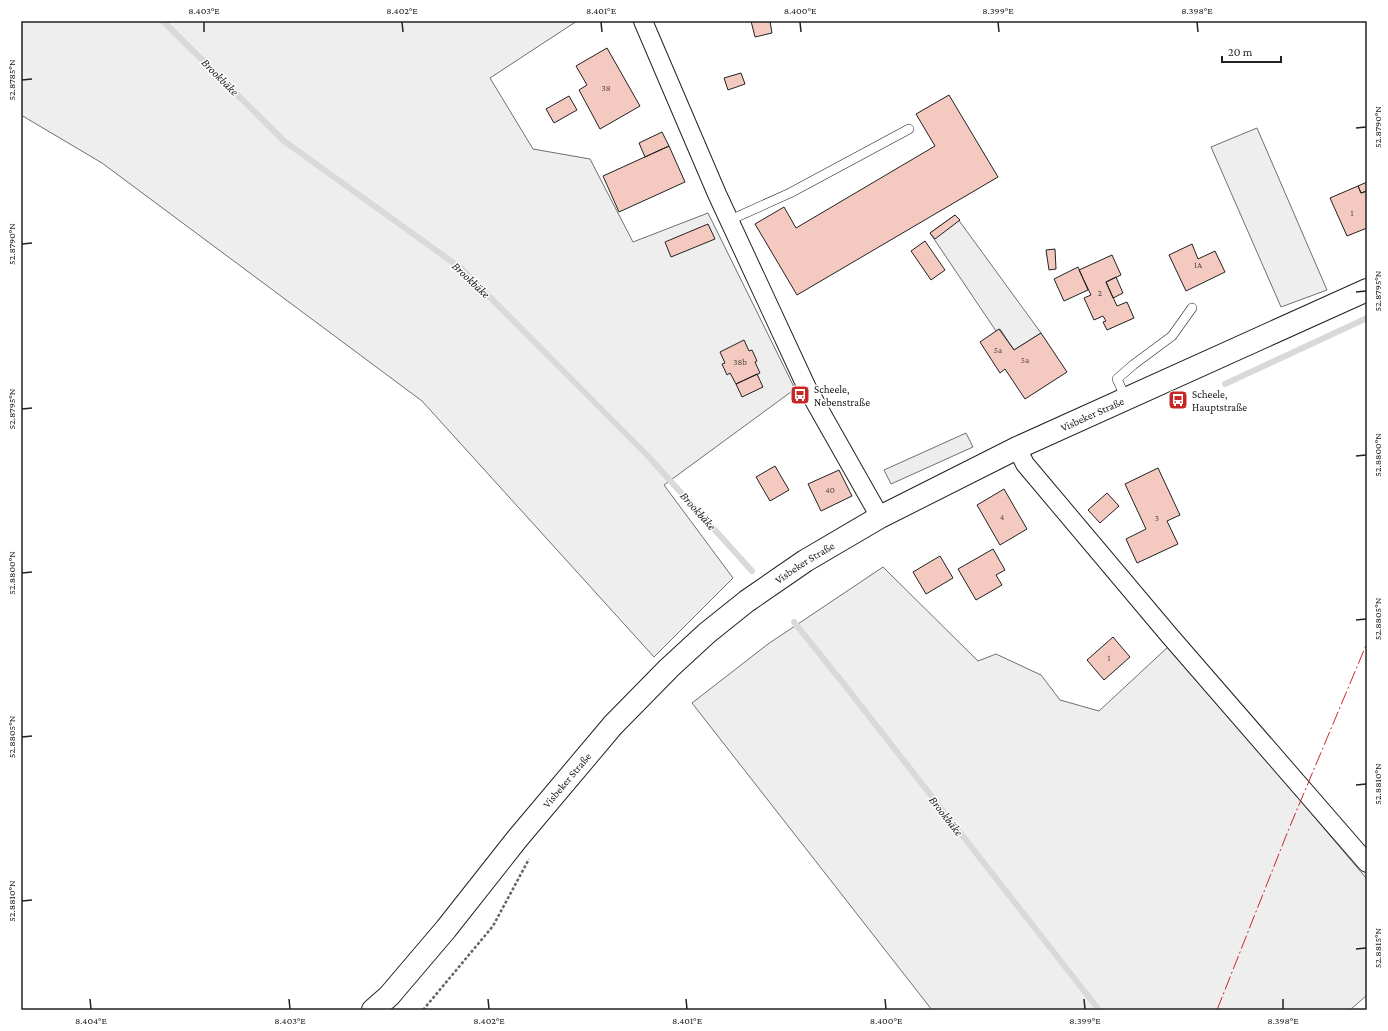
<svg xmlns="http://www.w3.org/2000/svg" width="1388" height="1031" font-family="'Crimson Pro',serif">
	<rect width="100%" height="100%" fill="#fff"/>
	<!-- green -->
	<path fill="#eee" stroke="#6f6f6f" d="M21,21H577L490,78L533,149L590,159L633,242L708,213L795,389L664,485L733,578L654,657L422,401L102,163L21,115Z
		M1257,128L1327,290L1281,307L1211,147Z
		M955,215L1041,333L1014,350L1000,329L996,331L930,233Z
		M883,567L978,661L996,654L1041,675L1060,700L1099,711L1169,646L1367,879V995L1350,1010H932L692,703L768,644Z"/>
	<!-- parking -->
	<path fill="#ededed" stroke="#6f6f6f" d="M966,433L973,447L891,484L884,470Z"/>
	<g fill="none" stroke-linecap="round" stroke-linejoin="round">
		<!-- stream -->
		<path stroke="#d9d9d9" stroke-width="6" d="M163,21L284,141L462,269L647,455L752,571
			M1225,384L1367,318
			M794,622L843,683L1099,1010"/>
	</g>
	<!-- building -->
	<path fill="#f3c9c0" stroke="#222" d="M751,21H770L772,33L755,37Z
		M607,48L640,106L600,129L579,90L587,85L576,66Z
		M741,73L745,84L728,90L724,78Z
		M949,95L998,177L797,295L755,224L784,207L796,228L935,146L916,114Z
		M569,96L577,110L554,123L546,109Z
		M662,132L669,146L645,157L639,143Z
		M669,146L685,182L619,212L603,176Z
		M1367,182V191L1361,193L1358,186Z
		M1358,186L1361,193L1367,191V228L1347,236L1330,198Z
		M955,215L960,220L935,239L930,233Z
		M708,224L715,239L671,257L665,242Z
		M925,241L945,270L931,280L911,251Z
		M1192,244L1198,259L1215,251L1225,272L1186,291L1169,255Z
		M1055,249L1056,269L1049,270L1046,250Z
		M1112,255L1121,275L1106,282L1117,306L1127,302L1134,318L1107,330L1103,322L1106,321L1103,316L1094,320L1084,298L1091,295L1079,270Z
		M1078,267L1088,290L1064,301L1054,279Z
		M1116,277L1123,293L1113,298L1106,282Z
		M999,329L1014,350L1041,333L1067,372L1025,399L1005,369L1000,373L980,342Z
		M744,340L749,351L752,350L757,361L755,362L760,373L736,384L730,373L727,375L722,364L725,363L720,352Z
		M757,374L763,387L742,397L736,384Z
		M775,466L789,490L770,501L756,477Z
		M1158,468L1180,515L1167,521L1178,544L1137,563L1126,539L1146,529L1125,484Z
		M839,470L852,496L821,511L808,484Z
		M1004,489L1027,529L1000,545L977,505Z
		M1107,493L1119,506L1100,523L1088,510Z
		M993,549L1005,570L996,575L1002,585L976,600L958,569Z
		M940,556L953,578L926,594L913,572Z
		M1113,637L1130,657L1104,680L1087,660Z"/>
	<g fill="none" stroke-linecap="round" stroke-linejoin="round">
		<!-- lane casing -->
		<g stroke="#222" stroke-width="10">
			<path id="lane" d="M730,220L790,193L909,129
				M1126,399L1117,379L1133,365L1172,336L1192,308"/>
		</g>
		<!-- street casing -->
		<g stroke="#222" stroke-width="20">
			<path id="street" d="M643,21L717,194L807,388L880,517
				M1017,448L1025,464L1169,635L1367,863"/>
		</g>
		<!-- secondary casing -->
		<g stroke="#222" stroke-width="24">
			<g id="secondary">
				<path id="s1" d="M373,1010L389,996L446,929L517,839L613,725L669,668L707,633L747,601L805,561L880,517L1017,448L1367,290"/>
			</g>
		</g>
		<!-- path -->
		<path stroke="#646464" stroke-width="2.5" stroke-dasharray="3 2" stroke-linecap="butt" d="M423,1010L493,926L529,859"/>
		<!-- lane -->
		<use href="#lane" stroke="#fff" stroke-width="9"/>
		<!-- street -->
		<use href="#street" stroke="#fff" stroke-width="18"/>
		<!-- secondary -->
		<use href="#secondary" stroke="#fff" stroke-width="22"/>
		<!-- power -->
		<path stroke="#c62828" stroke-width="1" stroke-dasharray="14 3 2 3" stroke-linecap="butt" d="M1217,1010L1288,831L1367,643"/>
	</g>
	<!-- ticks -->
	<path fill="none" stroke="#222" stroke-width="1.5" d="M204,22V32M402,22L403,32M601,22L602,32M800,22L801,32M998,22L999,32M1197,22L1198,32M22,80L32,79M1356,128L1366,127M22,244L32,243M1356,292L1366,291M22,409L32,408M1356,456L1366,455M22,573L32,572M1356,620L1366,619M22,737L32,736M1356,785L1366,784M22,901L32,900M1356,949L1366,948M90,999L91,1009M289,999L290,1009M488,999L489,1009M686,999L687,1009M885,999L886,1009M1084,999L1085,1009M1283,999V1009"/>
	<!-- icons -->
	<defs>
		<g id="bus-square" transform="scale(1)"><rect x="-9" y="-9" width="18" height="18" rx="4" fill="#c62828" stroke="#fff"/><path d="M-5-6H5V4H4V6H2V4H-2V6H-4V4H-5ZM-3.5-4V0h7V-4ZM-3.5 1.2v1.5H-2V1.2ZM2 1.2v1.5H3.5V1.2Z" fill="#fff"/></g>
	</defs>
	<g fill-rule="evenodd">
		<use href="#bus-square" x="800" y="395"/>
		<use href="#bus-square" x="1178" y="400"/>
	</g>
	<g text-anchor="middle" stroke-width="3" stroke-linejoin="round" paint-order="stroke">
		<!-- number labels -->
		<g font-size="9" fill="#564c4a">
			<text x="606" y="91">38</text>
			<text x="1352" y="216">1</text>
			<text x="1198" y="268">1A</text>
			<text x="1100" y="296">2</text>
			<text x="998" y="353">5a</text>
			<text x="1025" y="363">5a</text>
			<text x="740" y="365">38b</text>
			<text x="830" y="493">40</text>
			<text x="1002" y="520">4</text>
			<text x="1157" y="521">3</text>
			<text x="1109" y="661">1</text>
		</g>
		<!-- poi labels -->
		<g font-size="11" fill="#222" stroke="#fff" text-anchor="start">
			<text x="814" y="393">Scheele,<tspan x="814" dy="13">Nebenstraße</tspan></text>
			<text x="1192" y="398">Scheele,<tspan x="1192" dy="13">Hauptstraße</tspan></text>
		</g>
		<!-- street labels -->
		<g font-size="11" fill="#222" stroke="#fff">
			<text dy="4" stroke="none"><textPath href="#s1" startOffset="949">Visbeker Straße</textPath></text>
			<text dy="4" stroke="none"><textPath href="#s1" startOffset="625">Visbeker Straße</textPath></text>
			<text dy="4" stroke="none"><textPath href="#s1" startOffset="301">Visbeker Straße</textPath></text>
		</g>
		<!-- water labels -->
		<g font-size="12" font-style="italic" fill="#222" stroke="#fff">
			<text transform="translate(220 77) rotate(45)" y="4">Brookbäke</text>
			<text transform="translate(471 280) rotate(43)" y="4">Brookbäke</text>
			<text transform="translate(698 511) rotate(48)" y="4">Brookbäke</text>
			<text transform="translate(946 816) rotate(52)" y="4">Brookbäke</text>
		</g>
	</g>
	<!-- border -->
	<rect width="1388" height="1031" fill="none" stroke="#ffffff" stroke-width="44"/>
	<!-- scale -->
	<path d="M1222 56v6h59v-6" fill="none" stroke="#222222" stroke-width="2"/>
	<text x="1228" y="56" font-size="12" fill="#222222" stroke="#ffffff" stroke-width="3" paint-order="stroke">20 m</text>
	<rect x="22" y="22" width="1344" height="987" fill="none" stroke="#222" stroke-width="1.5"/>
	<g font-size="10" text-anchor="middle" fill="#222">
		<text x="204" y="14">8.403°E</text>
		<text x="402" y="14">8.402°E</text>
		<text x="601" y="14">8.401°E</text>
		<text x="800" y="14">8.400°E</text>
		<text x="998" y="14">8.399°E</text>
		<text x="1197" y="14">8.398°E</text>
		<text transform="translate(11 80) rotate(-90)" y="4">52.8785°N</text>
		<text transform="translate(1377 127) rotate(-90)" y="4">52.8790°N</text>
		<text transform="translate(11 244) rotate(-90)" y="4">52.8790°N</text>
		<text transform="translate(1377 291) rotate(-90)" y="4">52.8795°N</text>
		<text transform="translate(11 409) rotate(-90)" y="4">52.8795°N</text>
		<text transform="translate(1377 455) rotate(-90)" y="4">52.8800°N</text>
		<text transform="translate(11 573) rotate(-90)" y="4">52.8800°N</text>
		<text transform="translate(1377 619) rotate(-90)" y="4">52.8805°N</text>
		<text transform="translate(11 737) rotate(-90)" y="4">52.8805°N</text>
		<text transform="translate(1377 784) rotate(-90)" y="4">52.8810°N</text>
		<text transform="translate(11 901) rotate(-90)" y="4">52.8810°N</text>
		<text transform="translate(1377 948) rotate(-90)" y="4">52.8815°N</text>
		<text x="91" y="1024">8.404°E</text>
		<text x="290" y="1024">8.403°E</text>
		<text x="489" y="1024">8.402°E</text>
		<text x="687" y="1024">8.401°E</text>
		<text x="886" y="1024">8.400°E</text>
		<text x="1085" y="1024">8.399°E</text>
		<text x="1283" y="1024">8.398°E</text>
	</g>
</svg>
